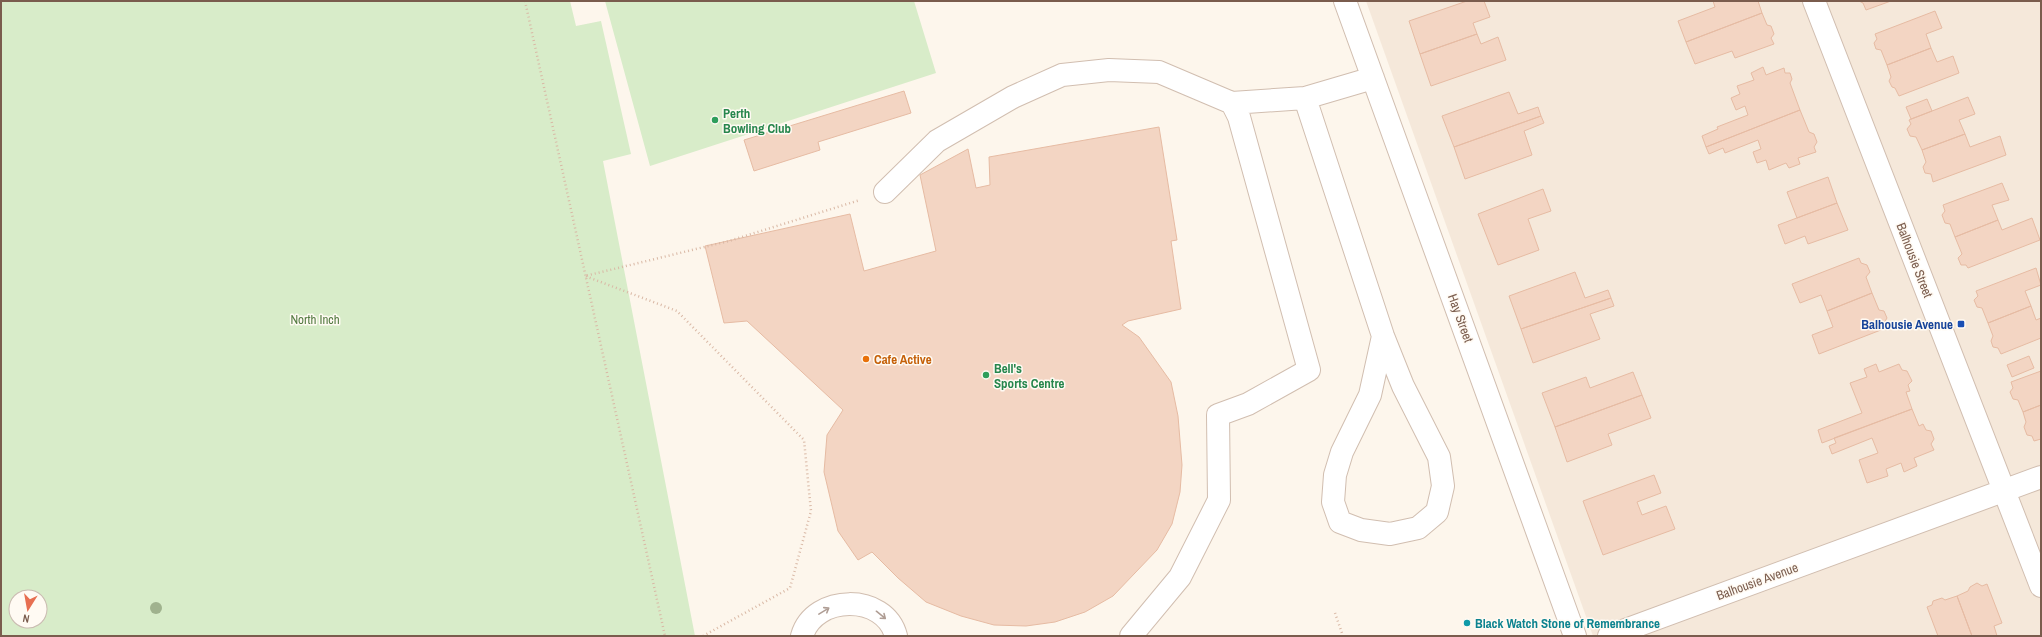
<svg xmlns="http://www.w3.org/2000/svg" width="2042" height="637" font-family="'Archivo Narrow',sans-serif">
	<rect width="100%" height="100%" fill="#fdf6ec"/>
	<!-- residential -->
	<path fill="#f5e8da" d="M1366,1H2041V636H1593Z"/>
	<!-- green -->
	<path fill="#d8ecc9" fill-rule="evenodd" d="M1,1H570L576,26L601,21L631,154L603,161L695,636H1ZM16,597H40V621H16Z
		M605,1H914L936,73L650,166Z"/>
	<!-- building -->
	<path fill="#f3d5c3" stroke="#e6bba3" d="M1467,1H1484L1490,17L1473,23L1477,34L1420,54L1409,21Z
		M1713,1H1758L1762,13L1686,42L1678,21L1715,7Z
		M1859,1H1891L1866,10L1863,3Z
		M1935,11L1942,28L1926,34L1931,48L1887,65L1881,50L1876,49L1874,43L1877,39L1875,34Z
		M1762,13L1767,25L1771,26L1774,34L1771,38L1774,44L1735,58L1732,51L1695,64L1686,42Z
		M1477,34L1481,44L1498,37L1506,60L1431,86L1420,54Z
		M1931,48L1937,62L1953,56L1959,73L1899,96L1895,88L1892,87L1889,81L1891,77L1887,65Z
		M1763,67L1766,75L1784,68L1785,73H1790L1792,79L1790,83L1800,110L1706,147L1702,136L1718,129L1717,127L1748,115L1745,106L1736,110L1731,98L1740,94L1737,86L1754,80L1751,73Z
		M904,91L911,113L818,142L820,150L754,171L744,140Z
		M1509,92L1518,114L1538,107L1541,116L1454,147L1442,116Z
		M1968,97L1975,114L1959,120L1965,134L1922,150L1916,137L1910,136L1907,129L1911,124L1909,120Z
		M1927,99L1932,111L1911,119L1906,107Z
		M1800,110L1809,132L1814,134L1817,142L1814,147L1816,152L1798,158L1800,164L1789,168L1786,163L1769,170L1766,160L1757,163L1753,152L1761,149L1758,140L1725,153L1723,148L1709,154L1706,147Z
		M1541,116L1544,123L1524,131L1532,155L1465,179L1454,147Z
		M1159,127L1177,240L1171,241L1181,309L1128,321L1122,325L1139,337L1171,382L1178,416L1182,465L1180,492L1172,524L1157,550L1113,596L1085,612L1055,622L1026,626L994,625L961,616L926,602L898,578L872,552L858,560L838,531L824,472L827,435L843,410L747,321L724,323L705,246L850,214L864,271L936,251L920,175L968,149L976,188L990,185L989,157Z
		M1965,134L1970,147L2000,136L2006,155L1933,182L1931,174L1925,173L1923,167L1926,162L1922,150Z
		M1828,177L1837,203L1797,218L1787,192Z
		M2002,183L2009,200L1992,205L1998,220L1955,237L1950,224L1945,223L1942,215L1945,211L1943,205Z
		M1543,189L1551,211L1528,219L1539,250L1498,265L1478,214Z
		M1837,203L1848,230L1808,244L1805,236L1785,244L1778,225Z
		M2032,218L2040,240L1968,268L1966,265H1961L1958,258L1962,254L1955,237L1998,220L2002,230Z
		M1859,258L1861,263L1867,265L1870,272L1866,277L1872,293L1827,311L1821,295L1800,303L1792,284Z
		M2036,268L2041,285L2025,291L2031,306L1988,323L1982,308L1977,307L1974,300L1978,296L1976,291Z
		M1575,272L1585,298L1608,290L1611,298L1521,329L1509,296Z
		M1872,293L1879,310L1884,311L1887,318L1884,323L1886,328L1819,354L1812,335L1833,327L1827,311Z
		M1611,298L1614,306L1590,314L1600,339L1533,363L1521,329Z
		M2031,306L2036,320L2041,318V338L2001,354L1998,348L1993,347L1991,341L1993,336L1988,323Z
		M2029,356L2034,368L2012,377L2007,365Z
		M1876,364L1879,372L1899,364L1902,370L1907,371L1912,381L1908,385L1910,391L1906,392L1912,409L1822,443L1818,430L1862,413L1850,383L1867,377L1864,369Z
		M2041,371V405L2023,412L2018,400L2013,399L2010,392L2013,388L2011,382Z
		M1633,372L1642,395L1555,427L1542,393L1586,377L1590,388Z
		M1642,395L1651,418L1608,434L1612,445L1567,462L1555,427Z
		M2041,405V439L2034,441L2032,436L2027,435L2024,427L2026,422L2023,412Z
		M1912,409L1919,426L1923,424L1926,430L1931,431L1934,439L1931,444L1934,450L1914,458L1917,466L1904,472L1901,463L1886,469L1888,476L1867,483L1859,460L1878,453L1872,438L1832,454L1829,446L1836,443L1834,438Z
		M1654,475L1661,493L1637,502L1642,515L1666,506L1675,529L1603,555L1583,501Z
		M1977,583L1982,586L1987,584L2002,623L1994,626L1997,636H1972L1957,596L1968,591L1970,587Z
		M1957,596L1972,636H1938L1927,607L1932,605L1933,601L1942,598L1945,600Z"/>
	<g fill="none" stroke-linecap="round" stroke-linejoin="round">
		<!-- minor casing -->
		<g stroke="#d1beb0" stroke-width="24">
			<path id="minor" d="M1345,1L1575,636
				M1814,1L2041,586
				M1305,98L1383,336L1403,386L1439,457L1443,486L1437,512L1418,528L1390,534L1361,530L1340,522L1333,502L1335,475L1342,452L1370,395L1383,336
				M885,192L937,141L1013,97L1062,75L1109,70L1159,72L1232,103L1305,98L1373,78
				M802,636C814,594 885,593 896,636
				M1131,636L1180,577L1219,500L1218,415L1248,404L1309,370L1239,117L1232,103
				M1609,636L2041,477"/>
		</g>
		<!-- path -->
		<path stroke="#d9b8a5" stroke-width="2.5" stroke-dasharray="1 3" stroke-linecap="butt" d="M525,1L665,636
			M1335,613L1343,636
			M703,636L790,588L811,511L804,440L677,311L585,276L729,241L860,200"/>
		<!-- minor -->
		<use href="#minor" stroke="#fff" stroke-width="22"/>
	</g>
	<!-- trees -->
	<circle fill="#a0b28e" cx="156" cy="608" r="6"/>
	<!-- one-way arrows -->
	<defs><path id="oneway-shaft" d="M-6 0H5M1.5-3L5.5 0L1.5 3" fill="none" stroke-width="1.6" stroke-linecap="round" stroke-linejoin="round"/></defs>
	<g stroke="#af9d94">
		<use href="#oneway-shaft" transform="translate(824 611) rotate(-31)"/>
		<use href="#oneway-shaft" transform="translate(881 615) rotate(39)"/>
	</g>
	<!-- markers -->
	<g fill="#2e9e5b" stroke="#fffaf3" stroke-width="1.5">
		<circle cx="715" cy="120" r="4"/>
		<circle cx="986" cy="375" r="4"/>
	</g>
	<rect fill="#1a4fb4" stroke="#fffaf3" stroke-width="1.5" x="1957" y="320" width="8" height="8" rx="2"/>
	<circle fill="#e8710a" stroke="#fffaf3" stroke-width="1.5" cx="866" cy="359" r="4"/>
	<circle fill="#0f9aa8" stroke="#fffaf3" stroke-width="1.5" cx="1467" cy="623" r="4"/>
	<g text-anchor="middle" stroke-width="3" stroke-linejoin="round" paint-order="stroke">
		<!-- leisure labels -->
		<g font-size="13" font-weight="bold" fill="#27864d" stroke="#fffaf3" text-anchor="start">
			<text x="723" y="118">Perth<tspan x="723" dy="15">Bowling Club</tspan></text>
			<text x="994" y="373">Bell's<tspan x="994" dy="15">Sports Centre</tspan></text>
		</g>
		<!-- street labels -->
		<g font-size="13" fill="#7a5c4d" stroke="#fffaf3">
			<text transform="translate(1915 260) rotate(69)" y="5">Balhousie Street</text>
			<text transform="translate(1461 318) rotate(70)" y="5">Hay Street</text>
			<text transform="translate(1757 581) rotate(-20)" y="5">Balhousie Avenue</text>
		</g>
		<!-- park labels -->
		<g font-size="13" fill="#537a41" stroke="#fffaf3">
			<text x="315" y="324">North Inch</text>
		</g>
		<!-- transit labels -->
		<g font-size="13" font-weight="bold" fill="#164399" stroke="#fffaf3" text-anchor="end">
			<text x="1953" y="329">Balhousie Avenue</text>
		</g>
		<!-- food labels -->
		<g font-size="13" font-weight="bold" fill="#c56008" stroke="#fffaf3" text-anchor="start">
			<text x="874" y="364">Cafe Active</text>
		</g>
		<!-- culture labels -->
		<g font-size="13" font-weight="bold" fill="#0d838f" stroke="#fffaf3" text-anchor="start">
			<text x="1475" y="628">Black Watch Stone of Remembrance</text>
		</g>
	</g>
	<!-- border -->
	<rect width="2042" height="637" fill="none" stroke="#7a5c4d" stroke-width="4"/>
	<!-- north arrow -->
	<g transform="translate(28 609) rotate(191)"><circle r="19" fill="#fffaf3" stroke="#cabbb1"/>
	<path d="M0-3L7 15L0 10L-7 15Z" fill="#e76f51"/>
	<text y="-6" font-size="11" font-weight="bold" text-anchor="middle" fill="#7a5c4d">N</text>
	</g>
</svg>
